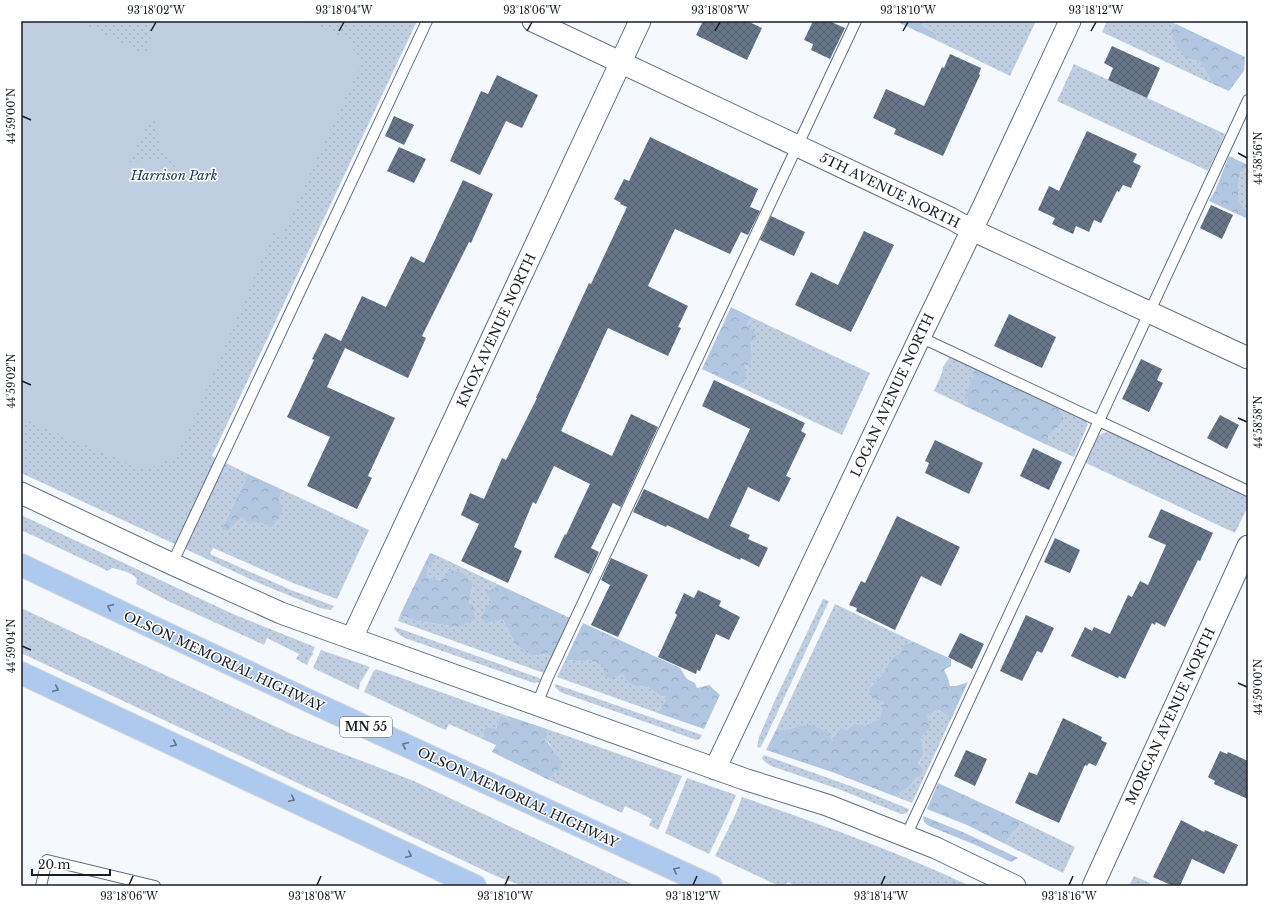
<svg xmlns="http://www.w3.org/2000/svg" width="1269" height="907" font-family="'Libre Baskerville',serif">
	<defs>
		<pattern id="green-dots" width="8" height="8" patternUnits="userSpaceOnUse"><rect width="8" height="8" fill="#c0cee1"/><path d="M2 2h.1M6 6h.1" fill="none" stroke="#a4b0c1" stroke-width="1.8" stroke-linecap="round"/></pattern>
		<pattern id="forest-crowns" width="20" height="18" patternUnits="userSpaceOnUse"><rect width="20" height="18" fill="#b0c6e1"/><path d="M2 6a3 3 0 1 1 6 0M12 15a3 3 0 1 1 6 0" fill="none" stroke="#97aac1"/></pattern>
		<pattern id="building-cross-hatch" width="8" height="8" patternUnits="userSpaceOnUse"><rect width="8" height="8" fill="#667588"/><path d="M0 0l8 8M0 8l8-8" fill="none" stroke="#535f6f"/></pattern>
	</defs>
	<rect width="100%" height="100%" fill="#f5f9fd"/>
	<!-- green -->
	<path fill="url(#green-dots)" d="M21,21H417L212,456L248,474L221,531L229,530L242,517L279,499L283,490L369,530L337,599L293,583L213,548L210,554L291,590L334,606L331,610L320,608L261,584L21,473Z
		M921,21H1036L1010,76L936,40V34L923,26Z
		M1107,21H1169L1176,24L1170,30L1186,58L1200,62L1213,84L1102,32Z
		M1074,64L1225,134L1208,171L1057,101Z
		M1248,168V212C1234,201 1238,186 1241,170Z
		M751,317L870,373L842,435L738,386L743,383L744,365L752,354L751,342L747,325Z
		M949,358C958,359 967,366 975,369L972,373L974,377L971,385L965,395L968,399L967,407L934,391L942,373L943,367Z
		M1061,410L1085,421L1088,424L1074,457L1047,445L1049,441L1048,436L1059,426L1064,419Z
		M1108,432L1117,435L1248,497V506L1235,533L1086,463L1099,435L1103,433Z
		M21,515L233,614L315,647L312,653H314L310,658L307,665L296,659L299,654L267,638L264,645L262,644L168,601L136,584L137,579C131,572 121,570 112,568L108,571L21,530Z
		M438,556L497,584L494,589L489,623L503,620L515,644L532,656L553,653L544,673L398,621L400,615L417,621L458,627L469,603L473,584L444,577L438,580L428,577L425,568Z
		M823,599L829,601L766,737L760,748L757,747L759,737L776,698Z
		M835,604L914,642L904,644L899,654C889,656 888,666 883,673C879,678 874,683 869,687L884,702L881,719L864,726L847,731L832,741L808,724L788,729L776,730Z
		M21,608L294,735L414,781L636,886H523L496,876L21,653Z
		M395,627L542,679L539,682L534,683L405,638L400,635L394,629Z
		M321,650L370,667L360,683L359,690L313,668Z
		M589,658L596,663L623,673L635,686L648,687L660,696L667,697L661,709L655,712L557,677L565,661L574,660L584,662Z
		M376,669L511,717L509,721L499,719L496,729L480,738L449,724L446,730L443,729L364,692L373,672Z
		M555,684L702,735L700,739L696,740L691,738L560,692L555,687Z
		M939,710L944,714L952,717L912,803L894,796L908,788L916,778L918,765L924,754L921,737L927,715Z
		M547,729L682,776L658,830L649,825L652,819L625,806L622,813L549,780L558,759L549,743L545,741L547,736Z
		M764,755L867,792L909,809L907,813L901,814L841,790L771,766L765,762L762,758Z
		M687,778L736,795L728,814L709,854L665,833Z
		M742,797C819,824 896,851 970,886H796L787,882L786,886H779L715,856L737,811Z
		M1021,821L1075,847L1063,873L1005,844L1011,834L1018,828Z
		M1134,876L1150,883L1149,886H1129Z"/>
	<!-- forest -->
	<path fill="url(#forest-crowns)" d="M895,21H921L923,26L936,34V40Z
		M1176,24L1245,57L1244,71L1229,91L1213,84L1200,62L1186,58L1176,45L1170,30Z
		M1229,156L1248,165V168L1241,170C1238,186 1234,201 1248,212V219L1209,201L1215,191Z
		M731,307L751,317L747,325L754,331L757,339L751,342L752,354L750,365H744C746,374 748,381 738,386L702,369Z
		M975,369L1061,410L1064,419L1059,426L1048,436L1049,441L1047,445L967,407L968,399L964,395L971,385L970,381L974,377L972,373Z
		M248,474L283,490L279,499L282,511L272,527L257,521L249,524L242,517L229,530L221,531Z
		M430,553L438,556L426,568L428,577L439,580L444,577L450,570L462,573L473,584L469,603L473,605L474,619L458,627L417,621L400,615Z
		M497,584L570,618L553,653L532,656L515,644L503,620L489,623L481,619L486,608L492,603L486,591L494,589Z
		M583,623L680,668L687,679L695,683L697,688L709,685L720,695L704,729L655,712L661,709L667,697L660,696L648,687L635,686L628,682L623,673L613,679L605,677L603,666L596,663L589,659L584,662L574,660L565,661Z
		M914,642L951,659V666L944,670L948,678L950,686H956L968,682L952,717L944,714L939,710L927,715L930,727L921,737L924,754L918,764L923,769L920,776L916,778L908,788L894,796L832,772L766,750L776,730L788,729L808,724L828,732L832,741L841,728L847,731L855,724L864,726L880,719L884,702L872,698L869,688C874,683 879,678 883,673C888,666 889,656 899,654L904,644Z
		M502,716L509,721L511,717L547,729V736L545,741C553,746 554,755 561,761V769L554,772L549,780L492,752L496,745L480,738L484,736V731L487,727L496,729L499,719Z
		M938,783L1021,821L1018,828L1011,834L1005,844L967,825L927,809Z
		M923,816L965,833L1018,858L1011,862L978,846L929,826L924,822Z"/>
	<!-- pitch -->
	<path fill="#c0cee1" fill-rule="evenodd" d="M21,21H79L148,56L153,21H304L348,39L361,65L329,132L282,236L273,233L214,372L177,456L144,470L21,418ZM153,115L161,146L180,169L159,160L129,162Z"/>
	<!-- building -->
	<path fill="url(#building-cross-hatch)" d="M703,21H747L762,28L747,60L696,35Z
		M813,21H829L845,28L830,59L811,50L813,44L804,40Z
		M1112,46L1160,68L1147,98L1108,80L1113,68L1104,63Z
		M950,54L981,68L979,74L980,75L943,156L894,134L896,129L873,118L886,89L924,106L942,67L944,68Z
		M497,75L538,95L522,128L506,121L480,175L450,161L481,91L488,94Z
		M394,116L414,125L404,145L385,136Z
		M1087,131L1137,154L1133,162L1141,166L1131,188L1123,185L1119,192L1117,191L1101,223L1094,220L1089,232L1076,226L1073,234L1052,224L1055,218L1038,210L1049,186L1059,191Z
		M650,137L758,189L750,207L760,211L748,235L741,232L730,254L675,229L648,286L688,306L678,327L681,328L668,356L608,328L561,431L612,456L631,414L658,427L621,507L613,503L591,548L599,552L589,574L554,557L565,534L566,535L590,484L554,466L536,504L533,502L514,547L522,551L508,583L461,561L479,524L461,515L470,493L484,499L502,458L506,460L537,398H536L589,283L591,284L627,207L620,204L621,203L614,199L624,179L629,181Z
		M399,147L426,159L414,183L387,171Z
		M463,180L493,194L471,243L469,242L422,336L426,338L408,378L345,348L327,387L395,418L368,476L372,478L357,509L307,486L330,437L287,417L314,360L312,359L325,333L341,341L362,296L386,307L411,256L424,263Z
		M1211,205L1233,215L1222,239L1200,228Z
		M771,216L805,232L794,256L760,240Z
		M864,231L894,245L851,332L795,305L811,272L838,285Z
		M1009,314L1056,337L1042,368L994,346Z
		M1141,359L1162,369L1157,380L1163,383L1149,412L1122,399Z
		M714,380L805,423L801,431L806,434L786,476L791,478L779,502L748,487L730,526L750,535L748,539L768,548L759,567L741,558L740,560L667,525L666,527L633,512L644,489L708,519L750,429L702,406Z
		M1220,415L1239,425L1227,449L1207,438Z
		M935,440L983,463L969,494L925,473L929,463L925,461Z
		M1033,448L1062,462L1049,490L1020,476Z
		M1161,509L1213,533L1200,561L1198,560L1165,627L1156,622L1155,625L1152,623L1125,679L1119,676L1118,678L1071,656L1085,627L1092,631L1094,627L1110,634L1128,595L1132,597L1140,581L1148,585L1166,545L1148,537Z
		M897,516L960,547L941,586L921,576L895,630L856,611L857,608L849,605L861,581L865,583Z
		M1055,538L1080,550L1070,573L1044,562Z
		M611,558L648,575L618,637L591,625L610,585L601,580Z
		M698,590L721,601L719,606L740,617L729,640L716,634L700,671L697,670L696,674L658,657L677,615L675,613L684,593L694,598Z
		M1026,615L1054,628L1042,653L1037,651L1022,681L1000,671Z
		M960,633L984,644L972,669L948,657Z
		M1063,718L1102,737L1101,740L1107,743L1096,766L1089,763L1087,766L1085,765L1059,823L1015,803L1029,772L1037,775Z
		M966,750L987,759L975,786L954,776Z
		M1220,751L1227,754L1228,752L1248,761V799L1214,784L1215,781L1208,777Z
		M1181,820L1204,832L1205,830L1238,845L1224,874L1192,859L1180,886H1173L1153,877Z"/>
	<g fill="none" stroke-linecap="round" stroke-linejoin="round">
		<!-- lane casing -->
		<g stroke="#5f6e81" stroke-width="12">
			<path id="lane" d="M920,337L1248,491
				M172,564L427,21
				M537,704L548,677L856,21
				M906,836L1248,100
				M41,886L47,860L155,886"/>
		</g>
		<!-- street casing -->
		<g stroke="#5f6e81" stroke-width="23">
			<path id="street" d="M533,21L950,218L972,230L1248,358
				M21,493L172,564L281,613L691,760L747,780L827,805L936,848L1015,886
				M352,638L640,21
				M715,769L920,337L984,205L1070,21
				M1093,886L1248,546"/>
		</g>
		<!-- primary casing -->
		<g stroke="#d5d6d8" stroke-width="24">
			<path id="primary" d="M21,565L305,699L711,886
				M21,673L475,886"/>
		</g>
		<!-- lane -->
		<use href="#lane" stroke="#fff" stroke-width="10"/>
		<!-- street -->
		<use href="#street" stroke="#fff" stroke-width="21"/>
		<!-- primary -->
		<use href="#primary" stroke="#adcaee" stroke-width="22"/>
	</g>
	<!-- one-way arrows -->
	<defs><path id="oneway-chevron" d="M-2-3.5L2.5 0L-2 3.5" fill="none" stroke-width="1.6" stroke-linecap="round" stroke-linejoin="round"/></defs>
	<g stroke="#62748a">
		<use href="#oneway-chevron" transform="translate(110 607) rotate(-155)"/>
		<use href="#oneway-chevron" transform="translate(56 689) rotate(25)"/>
		<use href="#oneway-chevron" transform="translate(174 744) rotate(25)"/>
		<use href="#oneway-chevron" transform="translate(405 745) rotate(-155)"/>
		<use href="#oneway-chevron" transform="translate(292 799) rotate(25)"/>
		<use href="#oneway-chevron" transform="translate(409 855) rotate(25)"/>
		<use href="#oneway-chevron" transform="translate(676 870) rotate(-155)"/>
	</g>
	<!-- ticks -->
	<path fill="none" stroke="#171d25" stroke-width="1.5" d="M151,31L156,22M339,31L344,22M527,31L532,22M715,31L720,22M903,31L908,22M1091,31L1096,22M22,116L31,120M1238,153L1247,158M22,381L31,385M1238,418L1247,422M22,646L31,650M1238,683L1247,687M129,885L133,876M317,885L321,876M505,885L509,876M693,885L697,876M881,885L885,876M1069,885L1073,876"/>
	<g text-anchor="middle" stroke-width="3" stroke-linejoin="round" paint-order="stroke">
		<!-- shield labels -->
		<rect fill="#fff" stroke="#5d6166" stroke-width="1" x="340" y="717" width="52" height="20" rx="3"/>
		<g font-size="12" font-weight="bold" fill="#171d25">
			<text x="366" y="731">MN 55</text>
		</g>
		<!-- park labels -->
		<g font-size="13" font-style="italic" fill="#143358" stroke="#fff">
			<text x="174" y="180">Harrison Park</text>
		</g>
		<!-- street labels -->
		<g font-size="13" fill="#171d25" stroke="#fff">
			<text transform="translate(890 190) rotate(26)" y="5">5TH AVENUE NORTH</text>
			<text transform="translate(496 330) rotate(-65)" y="5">KNOX AVENUE NORTH</text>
			<text transform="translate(892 395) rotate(-65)" y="5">LOGAN AVENUE NORTH</text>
			<text transform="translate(224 661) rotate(25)" y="5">OLSON MEMORIAL HIGHWAY</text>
			<text transform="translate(1170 716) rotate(-65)" y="5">MORGAN AVENUE NORTH</text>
			<text transform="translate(518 797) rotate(25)" y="5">OLSON MEMORIAL HIGHWAY</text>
		</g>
	</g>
	<!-- border -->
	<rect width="1269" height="907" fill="none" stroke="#ffffff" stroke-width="44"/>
	<!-- scale -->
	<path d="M32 869v6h78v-6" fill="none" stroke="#171d25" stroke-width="2"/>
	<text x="38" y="869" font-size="12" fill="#171d25" stroke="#ffffff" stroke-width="3" paint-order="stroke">20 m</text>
	<rect x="22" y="22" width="1225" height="863" fill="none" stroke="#171d25" stroke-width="1.5"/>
	<g font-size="10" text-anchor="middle" fill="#171d25">
		<text x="156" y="14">93°18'02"W</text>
		<text x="344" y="14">93°18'04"W</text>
		<text x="532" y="14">93°18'06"W</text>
		<text x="720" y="14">93°18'08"W</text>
		<text x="908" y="14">93°18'10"W</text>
		<text x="1096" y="14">93°18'12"W</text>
		<text transform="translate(11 116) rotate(-90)" y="4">44°59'00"N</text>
		<text transform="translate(1258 158) rotate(-90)" y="4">44°58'56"N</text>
		<text transform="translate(11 381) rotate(-90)" y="4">44°59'02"N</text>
		<text transform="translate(1258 422) rotate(-90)" y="4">44°58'58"N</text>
		<text transform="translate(11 646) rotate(-90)" y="4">44°59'04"N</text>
		<text transform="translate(1258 687) rotate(-90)" y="4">44°59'00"N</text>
		<text x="129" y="900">93°18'06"W</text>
		<text x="317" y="900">93°18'08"W</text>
		<text x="505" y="900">93°18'10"W</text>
		<text x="693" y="900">93°18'12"W</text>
		<text x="881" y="900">93°18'14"W</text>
		<text x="1069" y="900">93°18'16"W</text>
	</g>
</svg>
